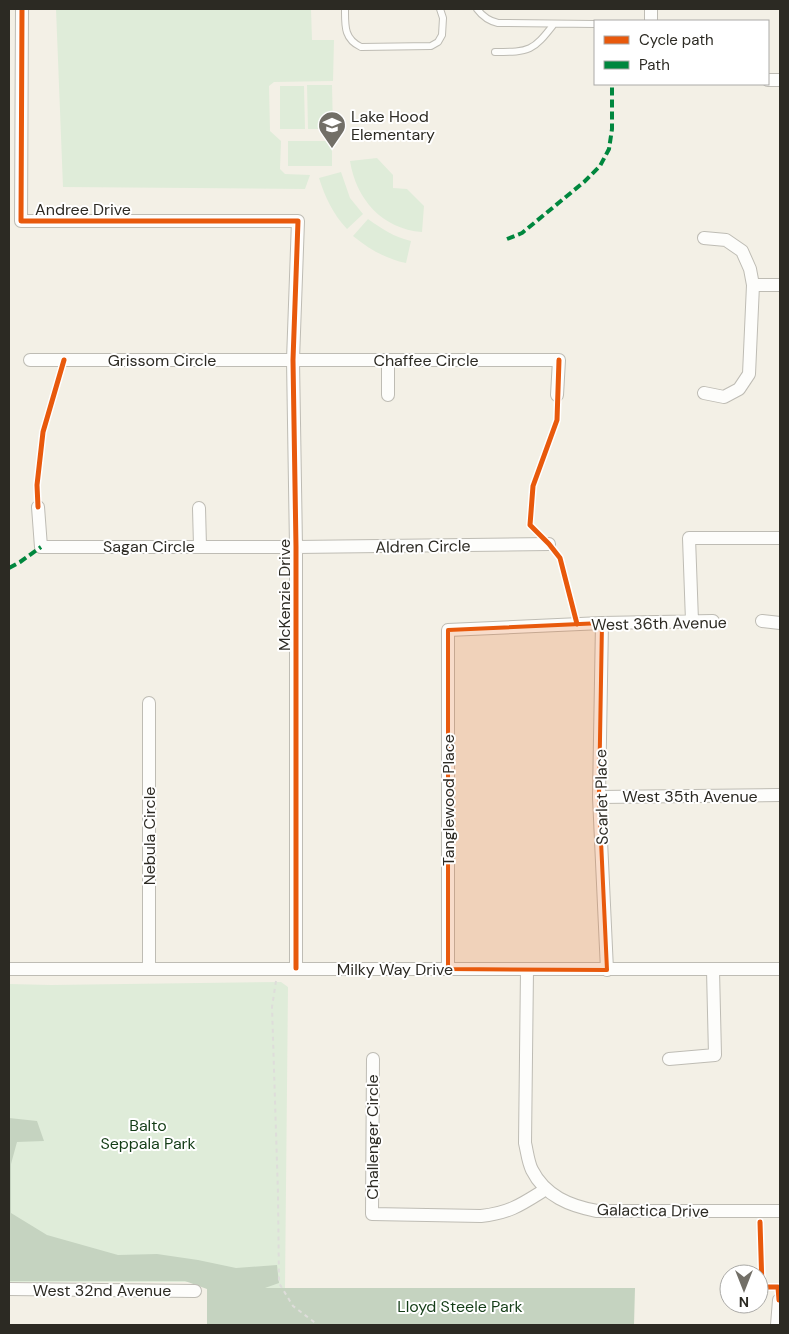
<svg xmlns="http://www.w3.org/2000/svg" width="789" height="1334" font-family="'DM Sans',sans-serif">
	<rect width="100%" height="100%" fill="#f3f0e6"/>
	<!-- green -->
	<path fill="#dfecd9" d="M56,9H311L312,40H334L333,81L274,82L269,86L270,131L281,141L280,169L285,174L310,175L305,189L63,187Z
		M307,85H332L333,129H308Z
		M280,86H304L305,129H280Z
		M288,141H332V166H288Z
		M377,158L393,175V188L407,189L424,206L422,232C382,229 356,199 350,161Z
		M341,172L350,198L363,214L347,229C333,214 325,197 319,178Z
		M368,219C382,229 394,237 411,241L406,263C386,259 369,249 353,236Z
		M281,982L288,987L285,1288L634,1325L207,1289L198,1282H9V984L51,985Z"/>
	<!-- forest -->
	<path fill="#c5d3c0" d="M9,1118L37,1121L44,1141L17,1142L11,1164V1213L47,1235L118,1255L157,1254L198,1260L236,1268L277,1265L279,1283L265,1288H635L634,1325H207V1289L185,1281H9Z"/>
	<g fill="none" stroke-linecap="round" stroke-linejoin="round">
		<!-- service casing -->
		<g stroke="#bebcb4" stroke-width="8">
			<path id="service" d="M345,9C345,26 344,39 361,47L431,46L438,42L442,35L443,18L440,9
				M477,9C483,17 489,21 498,23L595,24
				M495,52C530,52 533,51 554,24"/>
		</g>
		<!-- minor casing -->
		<g stroke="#bebcb4" stroke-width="14">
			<path id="minor" d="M22,9L21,221H298L293,360L296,547V968
				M651,21V9
				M768,80H780
				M704,238L726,240L742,251L750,269L753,285L749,374L739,389L724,397L704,393
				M753,285H780
				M30,360H559L557,395
				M388,360V395
				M38,507L41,547H296L549,544
				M199,508L200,546
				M692,621L689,538H780
				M762,621L780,623
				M602,623L599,797L607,970
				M149,703V969
				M599,797L780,795
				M9,969H780
				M448,969V630L602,623L713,621
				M527,970L525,1143C527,1151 528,1162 532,1170C545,1196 570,1206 597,1211H780
				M373,1059L372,1214L481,1216C510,1213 522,1204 546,1189
				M669,1059L715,1055L713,970
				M9,1289L195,1291
				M777,1325L779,1300"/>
		</g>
		<!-- path -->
		<path stroke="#deddda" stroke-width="2" stroke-dasharray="4 4" stroke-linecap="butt" d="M276,981L272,1007L278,1194L279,1283L293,1306L318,1325"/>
		<!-- service -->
		<use href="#service" stroke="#fdfdfb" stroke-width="6"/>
		<!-- minor -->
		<use href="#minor" stroke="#fdfdfb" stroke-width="12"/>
		<!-- quiet -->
		<path stroke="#00873e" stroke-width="4" stroke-dasharray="8 4" stroke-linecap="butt" d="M507,239L522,233L584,182L600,166L609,149L612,129V84
			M9,568L20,562L41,547"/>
		<!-- cycleway casing -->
		<g stroke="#fff" stroke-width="8">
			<path id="cycleway" d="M22,9L21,221H298L293,360L296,547V968
				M559,360L557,420L533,486L530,525L549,544L560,558L577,624
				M38,507L37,485L43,432L64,360
				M760,1222L762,1287H778L779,1300"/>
		</g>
		<!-- cycleway -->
		<use href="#cycleway" stroke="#e8590c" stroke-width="5"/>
	</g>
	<!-- marked area -->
	<path fill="#e8590c" fill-opacity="0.2" stroke="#e8590c" stroke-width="4" stroke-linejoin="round" d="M602,623L599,797L607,970L448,969V630Z"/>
	<!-- icons -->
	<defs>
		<g id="school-pin" transform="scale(1.4375)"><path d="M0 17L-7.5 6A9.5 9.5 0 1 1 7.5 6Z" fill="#726f67" stroke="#fff"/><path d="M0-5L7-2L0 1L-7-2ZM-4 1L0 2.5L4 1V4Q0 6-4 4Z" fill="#fff"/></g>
	</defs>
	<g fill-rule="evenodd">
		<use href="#school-pin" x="332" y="125"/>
	</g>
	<g text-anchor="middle" stroke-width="4" stroke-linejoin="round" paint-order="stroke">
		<!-- poi labels -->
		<g font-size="16" fill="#2c2a23" stroke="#fff" text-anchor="start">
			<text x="351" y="122">Lake Hood<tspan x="351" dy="18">Elementary</tspan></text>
		</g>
		<!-- street labels -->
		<g font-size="16" fill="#2c2a23" stroke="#fff">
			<text x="83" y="215">Andree Drive</text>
			<text x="162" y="366">Grissom Circle</text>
			<text x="426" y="366">Chaffee Circle</text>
			<text x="149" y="552">Sagan Circle</text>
			<text transform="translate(423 546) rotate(-1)" y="6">Aldren Circle</text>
			<text transform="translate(284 595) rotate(-90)" y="6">McKenzie Drive</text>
			<text transform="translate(659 623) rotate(-1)" y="6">West 36th Avenue</text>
			<text x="690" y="802">West 35th Avenue</text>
			<text transform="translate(601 797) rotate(-91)" y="6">Scarlet Place</text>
			<text transform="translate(448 800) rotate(-90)" y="6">Tanglewood Place</text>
			<text transform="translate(149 836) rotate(-90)" y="6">Nebula Circle</text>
			<text x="395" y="975">Milky Way Drive</text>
			<text transform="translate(372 1137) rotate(-90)" y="6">Challenger Circle</text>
			<text transform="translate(653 1210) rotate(1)" y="6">Galactica Drive</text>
			<text x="102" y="1296">West 32nd Avenue</text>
		</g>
		<!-- park labels -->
		<g font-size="16" fill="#143d17" stroke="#fff">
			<text x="148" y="1131">Balto<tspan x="148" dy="18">Seppala Park</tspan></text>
			<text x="460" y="1312">Lloyd Steele Park</text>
		</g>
	</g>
	<!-- border -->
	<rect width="789" height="1334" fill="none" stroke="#2c2a23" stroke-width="20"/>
	<!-- legend -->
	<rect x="594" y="20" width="175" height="65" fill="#ffffff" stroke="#abaaa7"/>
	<rect x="604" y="36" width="25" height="8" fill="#e8590c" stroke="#abaaa7"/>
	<text x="639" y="45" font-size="15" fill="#2c2a23">Cycle path</text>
	<rect x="604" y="61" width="25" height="8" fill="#00873e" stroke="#abaaa7"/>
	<text x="639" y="70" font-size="15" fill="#2c2a23">Path</text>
	<!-- north arrow -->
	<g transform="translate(744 1289) rotate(180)"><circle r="24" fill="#ffffff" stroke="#abaaa7"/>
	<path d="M0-4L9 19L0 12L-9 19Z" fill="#726f67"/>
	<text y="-8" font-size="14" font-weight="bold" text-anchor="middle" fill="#2c2a23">N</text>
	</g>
</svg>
